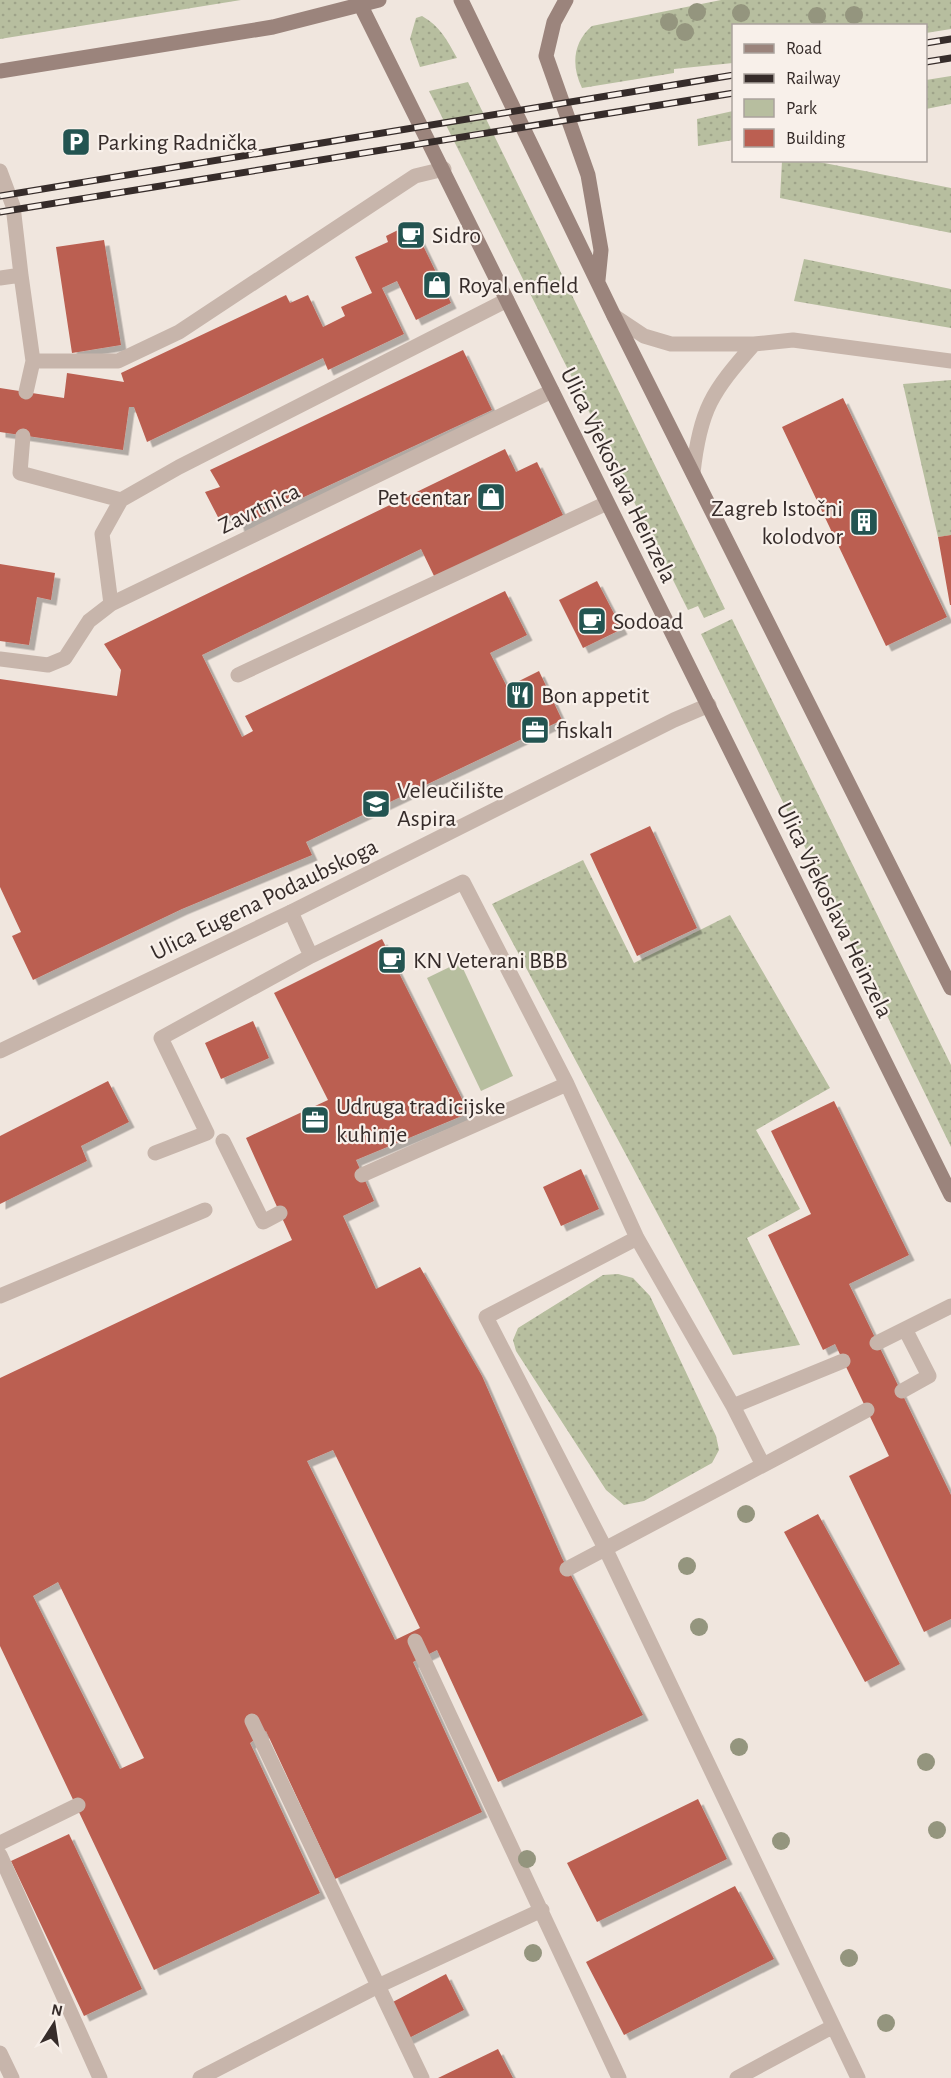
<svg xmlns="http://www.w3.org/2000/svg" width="951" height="2078" font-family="'Alegreya Sans',sans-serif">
	<defs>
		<pattern id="green-dots" width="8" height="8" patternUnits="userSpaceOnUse" patternTransform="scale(1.5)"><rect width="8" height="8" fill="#b7be9f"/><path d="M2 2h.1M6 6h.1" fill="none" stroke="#9ea389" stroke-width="1.8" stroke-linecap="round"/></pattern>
		<filter id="shadow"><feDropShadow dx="5.5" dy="5.5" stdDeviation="0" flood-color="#0004"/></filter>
	</defs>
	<rect width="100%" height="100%" fill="#f0e6de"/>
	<!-- green -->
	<path fill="url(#green-dots)" d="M0,0H241L0,39Z
		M721,0H951V29L926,33V26H734L733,63L674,69V73L582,88C571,66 573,42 592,26Z
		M422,16C440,26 447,40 457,58L420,67L410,39L416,18Z
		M951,76V104L926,109V80Z
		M468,82L725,609L704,618L698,606L688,610L429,91Z
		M733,111V140L698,146L697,119Z
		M782,161H814L951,188V233L780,198Z
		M804,259L951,289V328L794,301Z
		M951,380V535L938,537L903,384Z
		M732,619L951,1065V1147L701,634Z
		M583,860L634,963L730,915L830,1088L756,1130L800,1209L747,1238L800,1345L733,1355L492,904Z
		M618,1274L633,1278L650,1296L716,1436L719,1450L712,1463L644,1501L624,1505L606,1490L516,1351L513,1340L518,1328L603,1275Z"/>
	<!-- pitch -->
	<path fill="#b7be9f" d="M460,962L513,1076L481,1091L427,978Z"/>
	<!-- building -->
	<path fill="#bb5f51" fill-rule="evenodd" filter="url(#shadow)" d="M412,223L451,303L416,320L397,281L382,288L404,334L328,370L323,358L147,442L134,407H129L123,450L0,432V388L64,398L67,373L124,382L121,373L286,295L290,303L308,295L323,327L345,316L341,307L372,293L355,257L388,242L386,236Z
		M104,240L121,345L72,353L56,247Z
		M463,350L492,410L239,527L236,514L219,519L205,492L220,487L210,470Z
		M843,398L947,617L886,646L782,427Z
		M505,449L516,472L537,462L563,515L435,578L421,549L202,655L242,737L253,731L245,716L505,591L527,635L490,653L507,687L539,671L562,720L306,842L312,855L182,909L33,980L12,936L21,932L0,887V679L117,696L121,670L104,644Z
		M951,535V605H950L938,537Z
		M0,564L55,573L51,600L37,597L29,645L0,641Z
		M597,581L622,629L583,648L559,600Z
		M650,826L697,928L637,956L590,854Z
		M382,939L469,1113L356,1160L374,1201L343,1216L376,1289L420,1267L482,1376L562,1558L643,1715L498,1782L437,1650L413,1662L482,1812L335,1879L266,1731L250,1743L320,1893L154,1970L0,1646V1378L292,1240L246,1138L328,1100L274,993ZM333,1450L420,1628L395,1640L307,1461ZM58,1582L144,1758L120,1769L33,1596Z
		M253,1021L269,1058L221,1079L205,1043Z
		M108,1081L129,1122L81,1146L87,1161L0,1204V1136Z
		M834,1101L909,1255L849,1284L951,1495V1619L924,1632L849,1476L889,1456L835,1344L823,1350L768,1235L811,1214L771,1131Z
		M581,1169L599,1209L561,1226L543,1187Z
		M818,1514L900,1664L865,1682L784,1532Z
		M698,1799L727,1859L597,1922L567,1863Z
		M69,1834L142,1989L84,2016L11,1861Z
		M735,1886L774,1959L624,2035L586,1962Z
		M446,1974L464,2010L407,2039L389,2004Z
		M498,2049L513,2078H438Z"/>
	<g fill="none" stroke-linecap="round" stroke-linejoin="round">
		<!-- service -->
		<path stroke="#c7b5ab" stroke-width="15" d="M0,171L13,206L21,275
			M0,278L21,275L33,361L26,392
			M614,316L644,336L671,344H754L793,340L951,361
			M33,361H118L179,332L415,176L444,169
			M23,436L20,473L121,500
			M693,473C700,409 712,392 754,344
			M111,604L102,534L121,500L179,467L507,300
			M0,659L48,665L65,658L89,621L111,604L552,391
			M238,675L607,503
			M311,956L463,882L567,1084L637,1238L733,1406L763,1465
			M223,1141L263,1222L280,1213
			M155,1153L207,1133L161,1038L311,956L291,912
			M362,1175L567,1084
			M637,1238L486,1317L606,1550L858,2078
			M0,1296L205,1210
			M877,1343L951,1306
			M902,1391L929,1376L905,1329
			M733,1406L843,1361
			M567,1569L867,1410
			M415,1641L619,2078
			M252,1721L422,2078
			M0,1843L78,1805
			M0,1855L100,2078
			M0,2053L12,2078
			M200,2078L378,1986L542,1910
			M737,2078L832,2027"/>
		<!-- minor -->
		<path stroke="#c7b5ab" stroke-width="15" d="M0,1051L291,912L674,720L709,705"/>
		<!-- secondary -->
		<path stroke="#9b847c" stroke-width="15" d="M358,0L951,1195
			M461,0L614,316L951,988
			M566,0L554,22L546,56L588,175L601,250L598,280
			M0,71L273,27L379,0"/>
		<!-- rail casing -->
		<g stroke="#362c2a" stroke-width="7">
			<path id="rail" d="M926,43L951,39
				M926,62L951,58
				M0,196L734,75
				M0,212L734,93"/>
		</g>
		<!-- rail -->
		<use href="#rail" stroke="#f8f0ea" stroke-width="4.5" stroke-dasharray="14" stroke-linecap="butt"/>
	</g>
	<!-- trees -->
	<g fill="#94957e">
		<circle cx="697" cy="12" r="9"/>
		<circle cx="741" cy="13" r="9"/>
		<circle cx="854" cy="15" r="9"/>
		<circle cx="817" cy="16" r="9"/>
		<circle cx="669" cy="22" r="9"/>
		<circle cx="685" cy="32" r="9"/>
		<circle cx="746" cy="1514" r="9"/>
		<circle cx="687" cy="1566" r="9"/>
		<circle cx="699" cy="1627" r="9"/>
		<circle cx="739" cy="1747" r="9"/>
		<circle cx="926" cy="1762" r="9"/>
		<circle cx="937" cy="1830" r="9"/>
		<circle cx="781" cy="1841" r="9"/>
		<circle cx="527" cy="1859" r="9"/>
		<circle cx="533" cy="1953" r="9"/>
		<circle cx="849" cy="1958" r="9"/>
		<circle cx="886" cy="2023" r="9"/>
	</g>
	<!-- icons -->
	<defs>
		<g id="parking-square" transform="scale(1.5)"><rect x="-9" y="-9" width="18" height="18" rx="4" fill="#235451" stroke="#f8f0ea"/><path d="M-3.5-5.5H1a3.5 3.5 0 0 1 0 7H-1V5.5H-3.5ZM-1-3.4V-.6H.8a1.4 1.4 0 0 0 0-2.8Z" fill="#fff"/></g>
		<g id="cafe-square" transform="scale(1.5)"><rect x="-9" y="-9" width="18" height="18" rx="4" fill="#235451" stroke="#f8f0ea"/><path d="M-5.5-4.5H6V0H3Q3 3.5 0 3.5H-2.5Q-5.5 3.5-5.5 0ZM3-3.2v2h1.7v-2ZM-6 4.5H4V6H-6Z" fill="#fff"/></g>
		<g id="shop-square" transform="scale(1.5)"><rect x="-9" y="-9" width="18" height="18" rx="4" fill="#235451" stroke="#f8f0ea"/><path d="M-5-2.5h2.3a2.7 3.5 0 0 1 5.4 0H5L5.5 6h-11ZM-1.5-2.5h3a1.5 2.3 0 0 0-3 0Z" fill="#fff"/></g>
		<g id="building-square" transform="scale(1.5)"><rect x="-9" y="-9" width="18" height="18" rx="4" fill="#235451" stroke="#f8f0ea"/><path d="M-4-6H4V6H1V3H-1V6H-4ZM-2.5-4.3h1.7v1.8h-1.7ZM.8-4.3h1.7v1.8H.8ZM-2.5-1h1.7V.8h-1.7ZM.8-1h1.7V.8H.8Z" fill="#fff"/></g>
		<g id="restaurant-square" transform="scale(1.5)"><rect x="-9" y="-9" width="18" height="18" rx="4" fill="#235451" stroke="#f8f0ea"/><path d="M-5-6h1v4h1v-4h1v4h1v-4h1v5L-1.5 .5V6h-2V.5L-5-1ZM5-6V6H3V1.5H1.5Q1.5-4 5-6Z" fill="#fff"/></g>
		<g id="office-square" transform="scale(1.5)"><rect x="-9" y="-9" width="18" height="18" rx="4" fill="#235451" stroke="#f8f0ea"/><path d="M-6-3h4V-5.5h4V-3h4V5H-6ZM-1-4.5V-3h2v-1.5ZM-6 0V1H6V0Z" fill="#fff"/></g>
		<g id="university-square" transform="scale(1.5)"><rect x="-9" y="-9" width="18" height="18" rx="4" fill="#235451" stroke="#f8f0ea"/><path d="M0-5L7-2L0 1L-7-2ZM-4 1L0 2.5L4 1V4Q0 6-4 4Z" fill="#fff"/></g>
	</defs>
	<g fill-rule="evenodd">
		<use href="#parking-square" x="76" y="142"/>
		<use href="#cafe-square" x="411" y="235"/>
		<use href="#shop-square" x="437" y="285"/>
		<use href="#shop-square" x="491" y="497"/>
		<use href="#building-square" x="864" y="522"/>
		<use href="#cafe-square" x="592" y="621"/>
		<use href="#restaurant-square" x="520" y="695"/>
		<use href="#office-square" x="535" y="730"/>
		<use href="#university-square" x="376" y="804"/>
		<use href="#cafe-square" x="392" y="960"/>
		<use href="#office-square" x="315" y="1120"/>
	</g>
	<g text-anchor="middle" stroke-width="4.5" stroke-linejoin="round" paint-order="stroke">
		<!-- poi labels -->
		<g font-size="24" fill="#362c2a" stroke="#f8f0ea" text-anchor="start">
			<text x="97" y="150">Parking Radnička</text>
			<text x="432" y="243">Sidro</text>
			<text x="458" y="293">Royal enfield</text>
			<text x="470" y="505" text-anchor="end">Pet centar</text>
			<text x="843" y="516" text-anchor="end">Zagreb Istočni<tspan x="843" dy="28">kolodvor</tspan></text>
			<text x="613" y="629">Sodoad</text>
			<text x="541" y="703">Bon appetit</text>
			<text x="556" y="738">fiskal1</text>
			<text x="397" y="798">Veleučilište<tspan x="397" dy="28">Aspira</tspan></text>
			<text x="413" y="968">KN Veterani BBB</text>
			<text x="336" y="1114">Udruga tradicijske<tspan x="336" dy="28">kuhinje</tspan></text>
		</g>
		<!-- street labels -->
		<g font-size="24" fill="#362c2a" stroke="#f8f0ea">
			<text transform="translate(619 475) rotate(64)" y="8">Ulica Vjekoslava Heinzela</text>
			<text transform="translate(259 508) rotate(-26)" y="8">Zavrtnica</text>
			<text transform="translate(264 899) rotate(-26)" y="8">Ulica Eugena Podaubskoga</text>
			<text transform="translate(835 910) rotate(64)" y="8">Ulica Vjekoslava Heinzela</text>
		</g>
	</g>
	<!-- legend -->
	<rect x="732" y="24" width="195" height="138" fill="#f8f0ea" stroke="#aaa29d" stroke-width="1.5"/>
	<rect x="744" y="44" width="30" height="9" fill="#9b847c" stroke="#aaa29d" stroke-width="1.5"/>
	<text x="786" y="54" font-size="18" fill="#362c2a">Road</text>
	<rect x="744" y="74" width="30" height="9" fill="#362c2a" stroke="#aaa29d" stroke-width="1.5"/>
	<text x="786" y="84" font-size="18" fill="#362c2a">Railway</text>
	<rect x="744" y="99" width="30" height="18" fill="#b7be9f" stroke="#aaa29d" stroke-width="1.5"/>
	<text x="786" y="114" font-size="18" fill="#362c2a">Park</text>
	<rect x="744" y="129" width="30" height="18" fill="#bb5f51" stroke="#aaa29d" stroke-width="1.5"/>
	<text x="786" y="144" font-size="18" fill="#362c2a">Building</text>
	<!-- north arrow -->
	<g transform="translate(54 2024) rotate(12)" stroke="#f8f0ea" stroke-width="4.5" paint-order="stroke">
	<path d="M0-4.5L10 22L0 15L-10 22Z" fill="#362c2a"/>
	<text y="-9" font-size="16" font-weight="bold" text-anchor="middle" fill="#362c2a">N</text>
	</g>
</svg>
